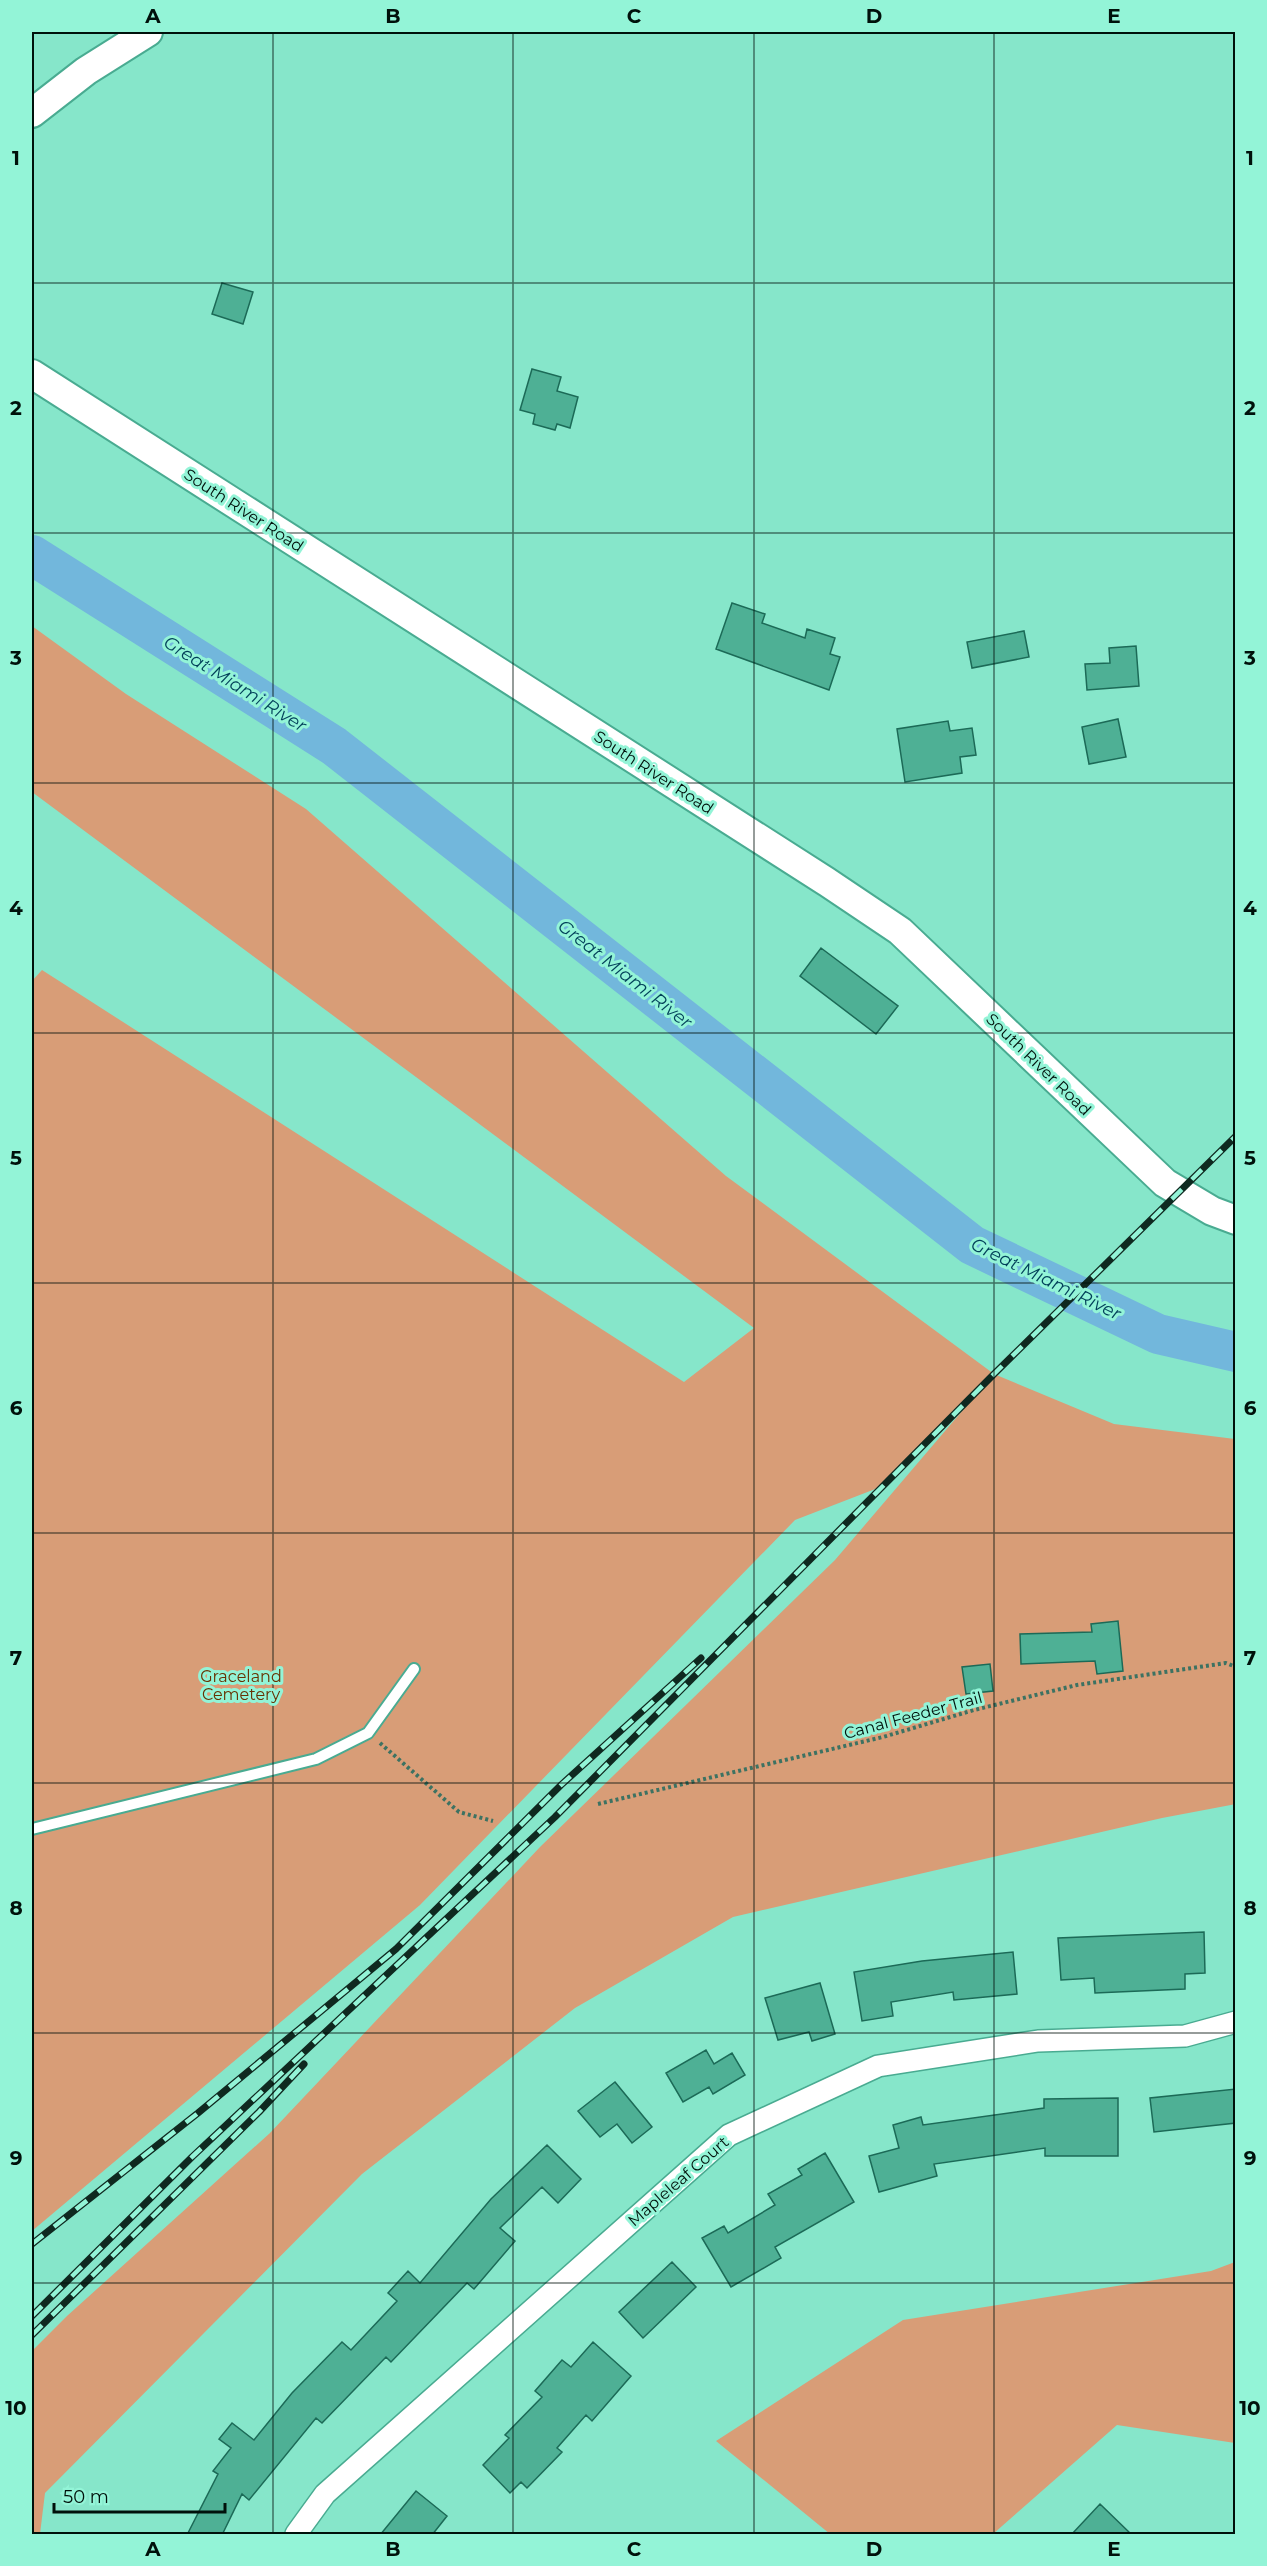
<svg xmlns="http://www.w3.org/2000/svg" width="1267" height="2566" font-family="Montserrat,sans-serif">
	<rect width="100%" height="100%" fill="#86e6ca"/>
	<!-- green -->
	<path fill="#d89d77" d="M32,626L126,694L306,809L726,1176L994,1374L1114,1424L1235,1439L1236,1804L1162,1818L733,1917L575,2008L362,2174L45,2493L40,2534H32V2351L67,2316L270,2133L540,1847L835,1560L986,1383L883,1486L795,1520L420,1905L32,2231V981L42,970L684,1382L754,1328L32,792Z
		M1235,2262V2443L1117,2425L993,2534H830L716,2441L903,2320L1211,2271Z"/>
	<g fill="none" stroke-linecap="round" stroke-linejoin="round">
		<!-- river -->
		<path stroke="#72b7dc" stroke-width="40" d="M32,555L334,746L972,1245L1158,1334L1236,1352"/>
	</g>
	<!-- building -->
	<path fill="#4eb095" stroke="#1c6a57" stroke-width="1.5" d="M222,283L253,292L243,324L212,314Z
		M532,369L561,377L557,391L578,397L570,428L557,424L555,430L533,424L535,414L520,410Z
		M732,603L765,614L762,623L805,638L807,629L835,638L830,654L840,657L829,690L716,649Z
		M1024,631L1029,657L972,668L967,642Z
		M1136,646L1139,686L1087,690L1085,664L1110,663L1109,648Z
		M1118,719L1126,757L1089,764L1082,727Z
		M948,721L950,731L972,728L976,755L960,757L962,773L905,782L897,729Z
		M821,948L898,1006L876,1034L800,976Z
		M1118,1621L1123,1671L1097,1674L1095,1661L1021,1664L1020,1634L1092,1632L1091,1624Z
		M990,1664L993,1691L966,1694L962,1667Z
		M1204,1932L1205,1973L1185,1974V1989L1095,1993L1094,1978L1061,1980L1058,1938Z
		M1013,1952L1017,1994L954,2000L953,1992L891,2002L893,2016L862,2021L854,1972L922,1961Z
		M820,1983L835,2034L812,2041L809,2032L778,2040L765,1998Z
		M706,2050L714,2064L732,2053L745,2075L713,2094L709,2087L683,2102L666,2073Z
		M615,2082L652,2127L632,2143L617,2124L600,2137L578,2111Z
		M1236,2089V2123L1154,2132L1150,2098Z
		M1118,2098V2156H1045V2148L934,2164L937,2176L879,2192L869,2156L899,2148L893,2125L921,2117L923,2125L1044,2108V2099Z
		M547,2145L581,2179L558,2203L542,2187L500,2228L515,2241L474,2289L467,2283L391,2362L386,2357L322,2423L316,2418L249,2500L242,2494L222,2535H187L218,2474L213,2471L231,2448L219,2439L232,2423L254,2440L292,2393L342,2342L351,2350L397,2301L388,2293L408,2271L420,2283L491,2199Z
		M825,2153L854,2202L775,2247L781,2258L731,2287L702,2238L724,2226L728,2233L775,2205L768,2194L802,2175L798,2169Z
		M672,2262L696,2287L643,2338L619,2312Z
		M593,2342L631,2376L592,2421L586,2415L557,2448L562,2452L527,2488L521,2482L510,2493L483,2465L509,2438L505,2435L542,2397L535,2391L562,2360L571,2367Z
		M416,2491L447,2516L432,2535H380Z
		M1100,2504L1132,2535H1071Z"/>
	<g fill="none" stroke-linecap="round" stroke-linejoin="round">
		<!-- lane casing -->
		<g stroke="#49ab91" stroke-width="14">
			<path id="lane" d="M32,1829L316,1759L368,1733L414,1669"/>
		</g>
		<!-- street casing -->
		<g stroke="#49ab91" stroke-width="24">
			<path id="street" d="M296,2534L325,2494L729,2135L878,2066L1038,2041L1185,2036L1236,2022"/>
		</g>
		<!-- secondary casing -->
		<g stroke="#49ab91" stroke-width="32">
			<path id="secondary" d="M32,113L86,71L148,32
				M32,374L827,882L900,931L1165,1183L1212,1211L1236,1220"/>
		</g>
		<!-- path -->
		<path stroke="#3d7262" stroke-width="4" stroke-dasharray="3 3" stroke-linecap="butt" d="M380,1743L459,1812L493,1821
			M598,1804L883,1737L974,1710L1077,1685L1226,1663L1236,1667"/>
		<!-- lane -->
		<use href="#lane" stroke="#fff" stroke-width="10"/>
		<!-- street -->
		<use href="#street" stroke="#fff" stroke-width="21"/>
		<!-- secondary -->
		<use href="#secondary" stroke="#fff" stroke-width="28"/>
		<!-- rail casing -->
		<g stroke="#0f2920" stroke-width="7">
			<path id="rail" d="M32,2244L198,2113L396,1949L561,1785L701,1658
				M32,2316L192,2157L555,1817L994,1374L1236,1136
				M32,2335L259,2112L304,2064"/>
		</g>
		<!-- rail -->
		<use href="#rail" stroke="#93f4d7" stroke-width="4.5" stroke-dasharray="14" stroke-linecap="butt"/>
	</g>
	<!-- grid -->
	<path fill="none" stroke="#00110b" stroke-width="1.5" stroke-opacity="0.55" d="M273,32V2534M513,32V2534M754,32V2534M994,32V2534M32,283H1236M32,533H1236M32,783H1236M32,1033H1236M32,1283H1236M32,1533H1236M32,1783H1236M32,2033H1236M32,2283H1236"/>
	<g text-anchor="middle" stroke-width="6" stroke-linejoin="round" paint-order="stroke">
		<!-- street labels -->
		<g font-size="16" fill="#00110b" stroke="#93f4d7">
			<text transform="translate(244 510) rotate(33)" y="6">South River Road</text>
			<text transform="translate(654 772) rotate(33)" y="6">South River Road</text>
			<text transform="translate(1039 1064) rotate(44)" y="6">South River Road</text>
			<text transform="translate(913 1715) rotate(-15)" y="6">Canal Feeder Trail</text>
			<text transform="translate(678 2181) rotate(-41)" y="6">Mapleleaf Court</text>
		</g>
		<!-- park labels -->
		<g font-size="16" fill="#673102" stroke="#93f4d7">
			<text x="241" y="1682">Graceland<tspan x="241" dy="18">Cemetery</tspan></text>
		</g>
		<!-- water labels -->
		<g font-size="18" font-style="italic" fill="#023f59" stroke="#93f4d7">
			<text transform="translate(235 684) rotate(32)" y="6">Great Miami River</text>
			<text transform="translate(625 974) rotate(38)" y="6">Great Miami River</text>
			<text transform="translate(1046 1279) rotate(26)" y="6">Great Miami River</text>
		</g>
	</g>
	<!-- border -->
	<rect width="1267" height="2566" fill="none" stroke="#93f4d7" stroke-width="66"/>
	<!-- scale -->
	<path d="M54 2503v9h171v-9" fill="none" stroke="#00110b" stroke-width="3"/>
	<text x="63" y="2503" font-size="18" fill="#00110b" stroke="#93f4d7" stroke-width="4.5" paint-order="stroke">50 m</text>
	<rect x="33" y="33" width="1201" height="2500" fill="none" stroke="#00110b" stroke-width="2"/>
	<g font-size="20" text-anchor="middle" font-weight="bold" fill="#00110b">
		<text x="153" y="23">A</text>
		<text x="393" y="23">B</text>
		<text x="634" y="23">C</text>
		<text x="874" y="23">D</text>
		<text x="1114" y="23">E</text>
		<text x="16" y="165">1</text>
		<text x="1250" y="165">1</text>
		<text x="16" y="415">2</text>
		<text x="1250" y="415">2</text>
		<text x="16" y="665">3</text>
		<text x="1250" y="665">3</text>
		<text x="16" y="915">4</text>
		<text x="1250" y="915">4</text>
		<text x="16" y="1165">5</text>
		<text x="1250" y="1165">5</text>
		<text x="16" y="1415">6</text>
		<text x="1250" y="1415">6</text>
		<text x="16" y="1665">7</text>
		<text x="1250" y="1665">7</text>
		<text x="16" y="1915">8</text>
		<text x="1250" y="1915">8</text>
		<text x="16" y="2165">9</text>
		<text x="1250" y="2165">9</text>
		<text x="16" y="2415">10</text>
		<text x="1250" y="2415">10</text>
		<text x="153" y="2556">A</text>
		<text x="393" y="2556">B</text>
		<text x="634" y="2556">C</text>
		<text x="874" y="2556">D</text>
		<text x="1114" y="2556">E</text>
	</g>
</svg>
